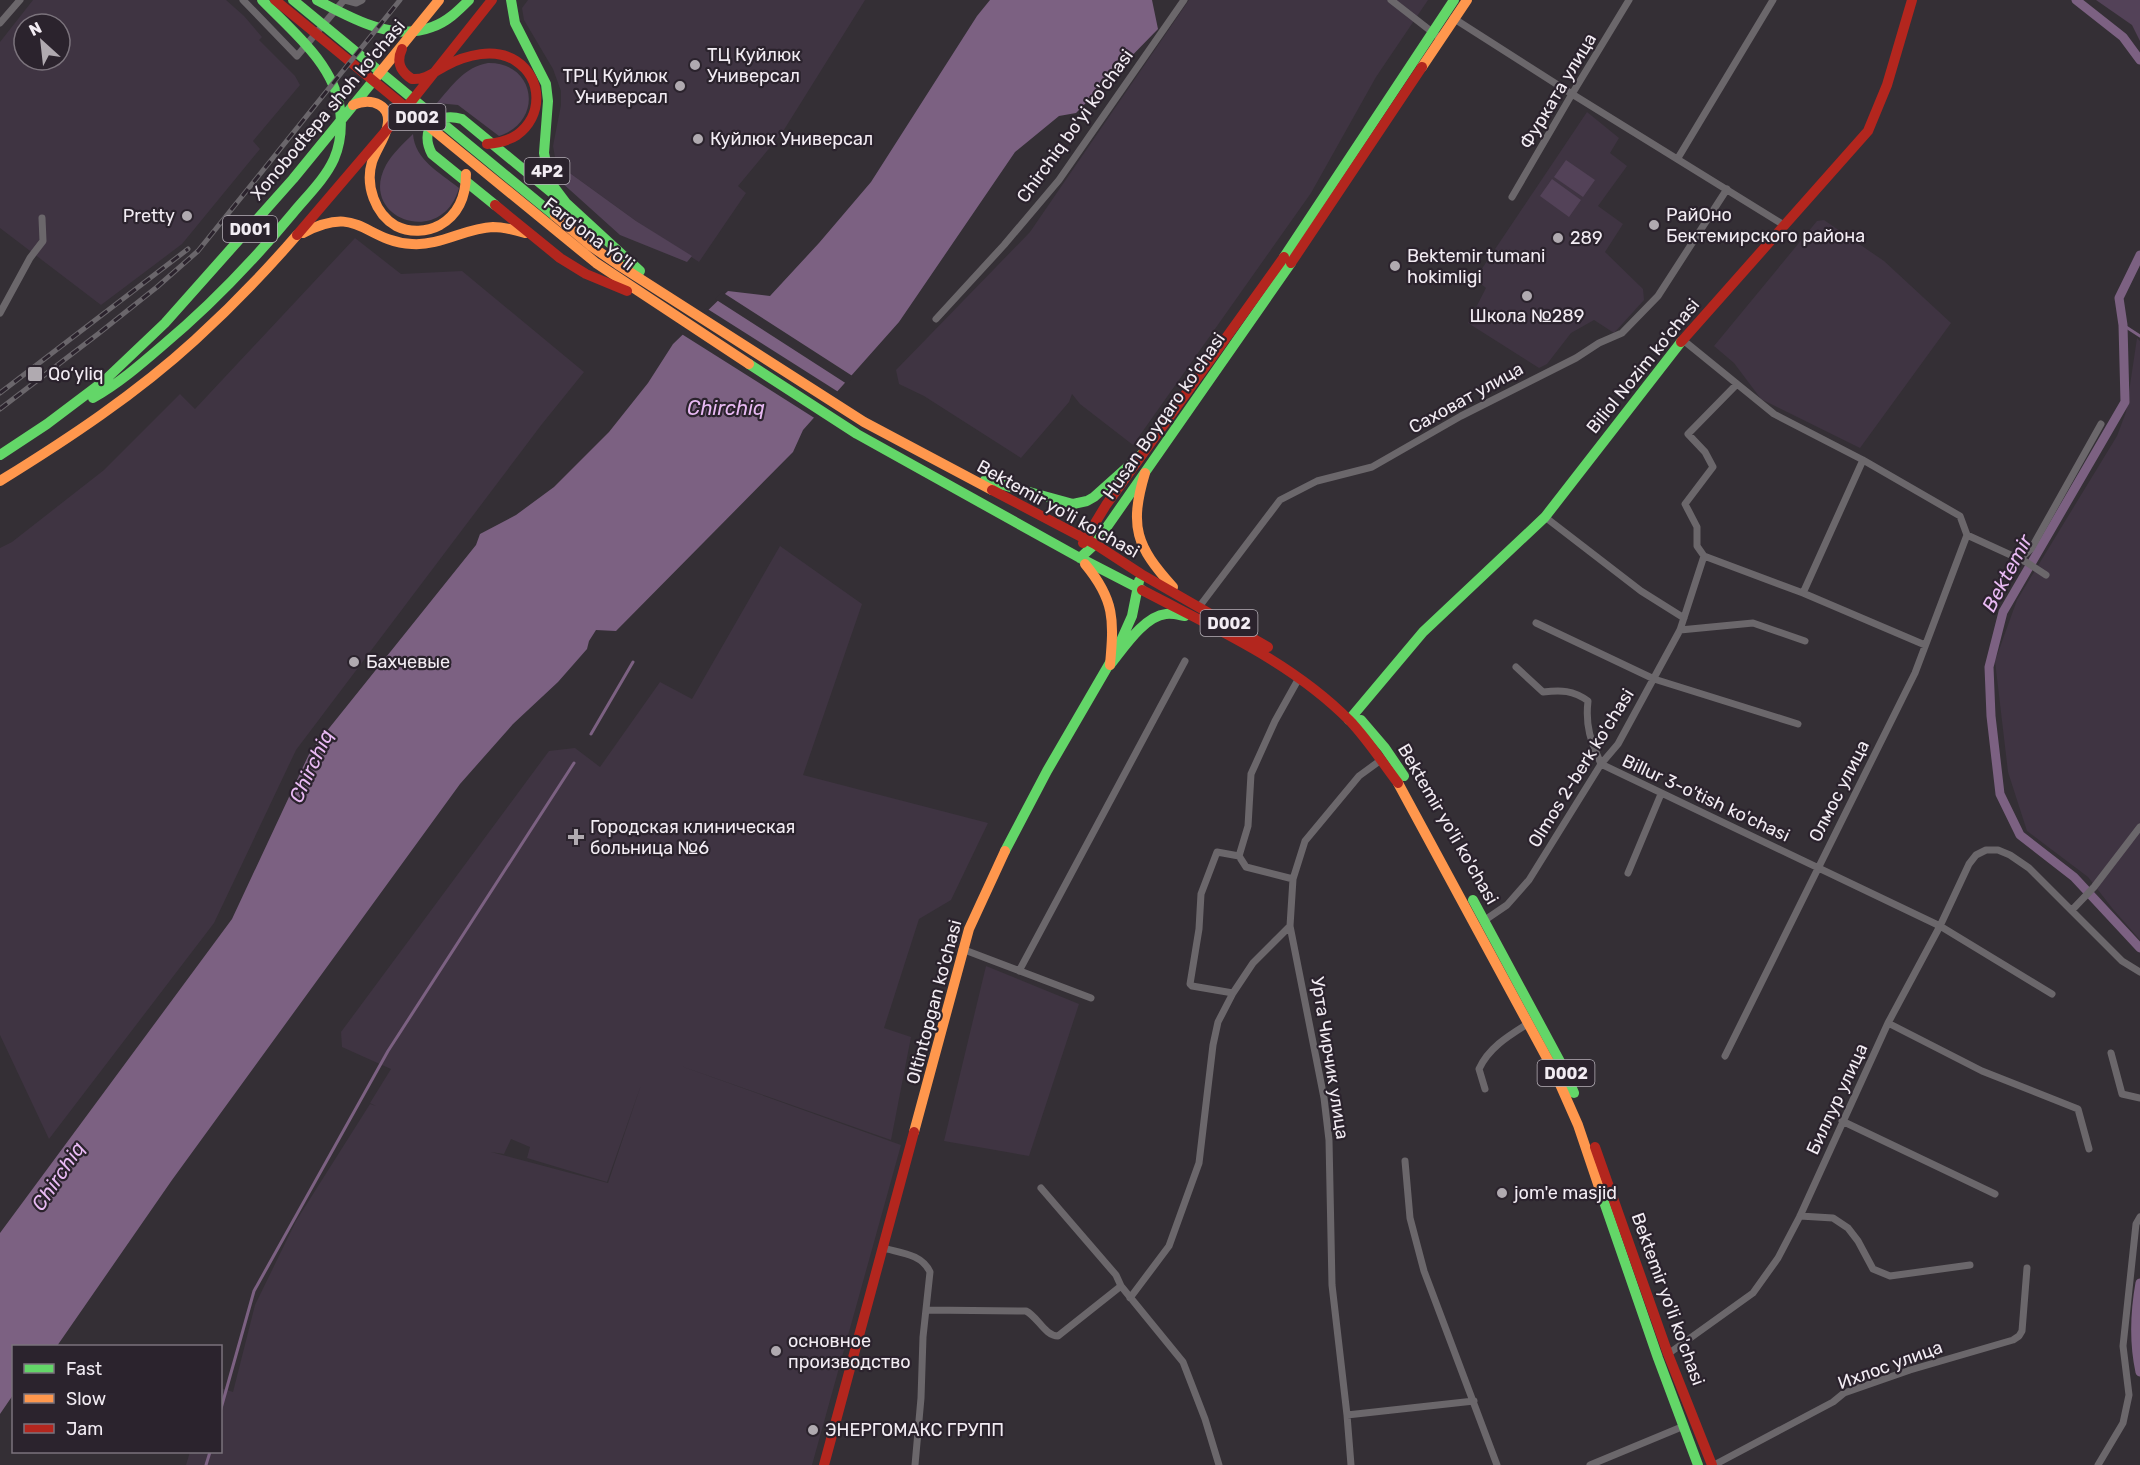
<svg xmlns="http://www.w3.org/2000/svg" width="2140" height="1465" font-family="Rubik,sans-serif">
	<rect width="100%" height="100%" fill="#342f35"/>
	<!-- built -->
	<path fill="#3f3442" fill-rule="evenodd" d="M33,0H226L244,16L262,37L259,40L295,76L300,85L253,141L260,149L182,244L101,305L0,228V42ZM24,24H60V60H24Z
		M528,0H865L782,133L738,186L746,193L699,262L636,221L556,163L553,146L561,105V91L553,69L524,20L522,8Z
		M1189,0H1428L1376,77L1311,193L1133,445L1080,404L1072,394L1069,402L1021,458L924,396L899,384L896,370L1030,232Z
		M1587,112L1619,138L1610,153L1627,166L1598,206L1623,224L1605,252L1643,289L1644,300L1614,333L1594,320L1571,333L1547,364L1539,368L1468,323L1486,288L1475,279Z
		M1824,220L1884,261L1951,323L1860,448L1761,399L1734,363L1714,346L1817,221Z
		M355,238L401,274L462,271L584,372L542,424L296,750L214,923L49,1139L0,1035V548L12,542L104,470L180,394L195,409Z
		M2137,338L2140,341V940L2112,908L2088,877L2027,831L2008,772L1995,661L2017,600L2117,436L2126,412Z
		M780,546L862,604L803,775L988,823L951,900L919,919L884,1028L911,1037L891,1140L678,1065L901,1145L812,1465H186L190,1452H220L221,1388L233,1392L255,1305L296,1221L370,1104L376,1106L370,1103L391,1069L342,1047L341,1032L549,751L575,748L600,767L660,682L692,699ZM641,1085L608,1183L491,1152L504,1154L511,1139L530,1147L527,1158L607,1182Z
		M986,966L1079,1004L1029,1156L944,1141Z"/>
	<!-- green -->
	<path fill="#534258" d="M2096,0H2140V41L2132,25Z
		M488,63C535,62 545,121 499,136L458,105L437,103C452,86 464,67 488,63Z
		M413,134C415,160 439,172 459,188C442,249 357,219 386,165C392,154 404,143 413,134Z
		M1566,160L1595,180L1583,197L1554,177Z
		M567,171L636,221L692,256L687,262L620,235L560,181Z
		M1552,179L1581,200L1569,217L1540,196Z"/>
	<!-- water -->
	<path fill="#7c6182" d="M990,0H1152L1158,29L1076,113L1059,116L1015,152L899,322L803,430L793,452L616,631L596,630L589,641L587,649L558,682L513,724L460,784L172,1180L57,1346H14L13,1395L0,1414V1233L232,919L310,752L476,545L480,534L516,515L554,487L609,432L648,383L673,344L728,291L770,296L819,243L871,182L977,16Z"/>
	<!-- pier -->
	<path fill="#342f35" d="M722,292L854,377L847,384L715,299Z
		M706,308L840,393L816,419L680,333Z"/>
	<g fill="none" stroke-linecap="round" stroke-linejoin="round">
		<!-- stream -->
		<path stroke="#7c6182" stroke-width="3" d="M2123,325L2140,336
			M591,734L633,662
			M220,1412L254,1291L388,1051L574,763
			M206,1465L210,1452"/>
		<!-- canal -->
		<path stroke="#7c6182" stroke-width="9" d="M2076,0L2123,37L2140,60
			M2140,255L2119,298L2123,325L2125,402L2003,612L1989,667L1991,716L2000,794L2020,835L2074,877L2140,948
			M2140,1283C2135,1311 2134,1344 2140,1372"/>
		<!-- street -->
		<path stroke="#6b676b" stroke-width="7" d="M243,0L297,56L344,0
			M345,0L356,3L362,0
			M1391,0L1436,35
			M1453,18L1572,94L1784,225
			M0,23L20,0
			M1678,158L1773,0
			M1512,197L1572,94L1629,0
			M0,313L30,258L43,241L42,218
			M936,319L1004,245L1059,180L1184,0
			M1683,340L1774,414L1863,460L1960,516L1967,535L2026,562L2046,575
			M1545,517L1641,591L1684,618
			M1704,556L1803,593L1925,645
			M1704,556L1697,546V527L1685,504L1713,467L1705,452L1688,434L1737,384
			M2020,559L2031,549L2101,424
			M1803,593L1863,460
			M1199,607L1280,500L1317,481L1372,467L1461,416L1576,358L1599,343L1622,333L1658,296L1727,189
			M1536,623L1654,679L1798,724
			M1680,630L1753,623L1805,641
			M1516,667L1543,692C1561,690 1573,690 1588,701C1585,727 1591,741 1601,764L1940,926L2052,994
			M1239,856L1246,867L1293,879
			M1628,873L1661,794
			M2072,910L2094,887L2140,827
			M1485,920L1507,905L1529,880L1601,764L1618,744L1680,630L1704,556
			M962,949L1091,998
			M1019,971L1185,661
			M1233,993L1192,986L1190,984L1199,929L1201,894L1217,852L1239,856L1248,826L1251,774L1275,721L1299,678
			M1888,1023L1982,1071L2078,1109L2089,1149
			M2111,1053L2122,1094L2140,1098
			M1725,1056L1915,673L1967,535
			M1485,1089L1479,1069C1489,1047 1510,1035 1529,1023
			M1842,1121L1995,1194
			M1405,1161L1410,1218L1424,1271L1497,1465
			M1041,1188L1116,1275L1121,1286L1183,1362L1205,1419L1219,1465
			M1800,1216L1833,1218L1848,1228L1858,1241L1873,1269L1890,1276L1970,1265
			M883,1248C901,1253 922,1254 930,1272L923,1337L921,1398L915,1465
			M1130,1298L1169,1246L1199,1163L1213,1045L1218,1022L1233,993L1253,963L1290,926
			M927,1310L1026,1311C1038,1317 1045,1336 1058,1336L1121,1286
			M1668,1354L1753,1293L1778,1258L1800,1216L1888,1023L1940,926L1969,864L1976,855L1986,850H1998L2010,855L2029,868L2122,961L2140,972
			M1347,1415L1474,1401
			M1351,1465L1347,1415L1332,1285L1329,1140L1324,1098L1290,926L1293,879L1305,841L1359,776L1381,760
			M1590,1465L1684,1426
			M1714,1465L1833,1402L1844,1393L1910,1370L2013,1340L2019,1336L2022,1331L2027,1268
			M2098,1465L2123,1423L2129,1395L2123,1346L2136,1224L2140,1217"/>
		<!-- fast -->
		<path stroke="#63d668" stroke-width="10" d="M293,0L555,216
			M317,0C351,18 392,42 432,27C447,22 458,11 469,0
			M511,0L515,23L546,84L548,101L544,153L549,178L554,187L566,203L640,271
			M495,205L432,154C419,130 436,111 462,119L563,202
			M1284,257L1454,0
			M749,364L857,434L1080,558L1142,590
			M93,398C118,384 140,365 162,346C210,306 253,261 293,213C307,196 325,179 334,159C341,143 342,126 340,109C334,64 292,31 262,0
			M0,455L47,424L104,381L165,323L293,179L378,75
			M985,480L1073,504L1087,501L1094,497L1142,454
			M1080,558L1095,544L1291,263
			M1110,665C1123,649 1144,616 1166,614C1172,613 1179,615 1185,616
			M1349,720L1423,632L1545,517L1681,342
			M1361,720L1385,748L1404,776
			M1005,851L1047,771L1115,654L1132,616L1139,581
			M1473,900L1564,1069L1574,1093
			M1601,1193L1658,1358L1698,1465"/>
		<!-- slow -->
		<path stroke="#ff974d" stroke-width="10" d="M1422,67L1467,0
			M378,75L439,0
			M353,105C372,97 393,105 387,128C384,140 376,150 372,162C365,185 375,214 396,226C410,233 427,232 440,225C459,214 466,195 466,174
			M415,115L596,263L749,364
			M555,216L591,246L617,264L864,422L992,490
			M303,233C360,203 363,241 412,244C441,246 465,228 493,227C504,227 515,230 525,233
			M1145,473C1129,527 1136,546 1173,587
			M0,481C68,439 136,394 195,340C231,307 265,272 297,235
			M1085,564C1115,600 1114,620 1110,665
			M1398,783L1555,1073L1578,1125L1601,1193
			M914,1132L969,929L1005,851"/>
		<!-- jam -->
		<path stroke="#b3261e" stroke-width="10" d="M275,0L415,115
			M402,49C396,62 400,71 412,79C426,80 434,72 445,66C466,55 495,47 516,61C543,79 543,116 517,135C508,141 498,143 487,144
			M495,205L560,258L586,274L627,291
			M297,235L414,98L492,0
			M1291,263L1422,67
			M1681,342L1868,131L1887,85L1912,0
			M992,490L1095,544L1141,574L1268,647
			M1083,543L1106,505L1284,257
			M1142,590C1214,628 1292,662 1350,721C1368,740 1382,762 1398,783
			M1595,1147L1668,1354L1712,1465
			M824,1465L914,1132"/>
		<!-- rail casing -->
		<g stroke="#6a666b" stroke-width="5">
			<path id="rail" d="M0,393L188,249
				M0,409L98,334L157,287L198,251L400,0"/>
		</g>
		<!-- rail -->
		<use href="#rail" stroke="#2b232d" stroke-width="3" stroke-dasharray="9" stroke-linecap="butt"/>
	</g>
	<!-- markers -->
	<g fill="#b0aab0" stroke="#2b232d" stroke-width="2">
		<circle cx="695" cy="65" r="6"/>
		<circle cx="680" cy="86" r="6"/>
		<circle cx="698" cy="139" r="6"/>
		<circle cx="187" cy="216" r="6"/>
		<circle cx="1654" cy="225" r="6"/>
		<circle cx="1558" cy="238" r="6"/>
		<circle cx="1395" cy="266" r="6"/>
		<circle cx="1527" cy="296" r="6"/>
		<rect x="27" y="366" width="16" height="16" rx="3"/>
		<circle cx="354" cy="662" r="6"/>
		<path d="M573 828h6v6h6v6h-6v6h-6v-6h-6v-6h6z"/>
		<circle cx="1502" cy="1193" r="6"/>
		<circle cx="776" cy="1351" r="6"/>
		<circle cx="813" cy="1430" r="6"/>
	</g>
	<g text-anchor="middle" stroke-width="4.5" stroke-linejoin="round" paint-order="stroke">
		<!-- shield labels -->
		<g fill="#2b232d" stroke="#b6b0b8" stroke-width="1.5">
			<rect x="388.5" y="104" width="57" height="26" rx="4.5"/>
			<rect x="524.5" y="158" width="45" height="26" rx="4.5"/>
			<rect x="223" y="216" width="54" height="26" rx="4.5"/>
			<rect x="1200.5" y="610" width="57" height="26" rx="4.5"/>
			<rect x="1537.5" y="1060" width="57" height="26" rx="4.5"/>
		</g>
		<g font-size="16" font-weight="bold" fill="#f2ecf3">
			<text x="417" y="123">D002</text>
			<text x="547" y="177">4P2</text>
			<text x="250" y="235">D001</text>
			<text x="1229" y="629">D002</text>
			<text x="1566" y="1079">D002</text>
		</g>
		<!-- poi labels -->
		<g font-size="18" fill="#f2ecf3" stroke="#2b232d" text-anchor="start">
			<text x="707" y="61">ТЦ Куйлюк<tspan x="707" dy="21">Универсал</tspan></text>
			<text x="668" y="82" text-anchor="end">ТРЦ Куйлюк<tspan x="668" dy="21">Универсал</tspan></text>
			<text x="710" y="145">Куйлюк Универсал</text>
			<text x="1666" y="221">РайОно<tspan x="1666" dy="21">Бектемирского района</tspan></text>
			<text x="175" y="222" text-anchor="end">Pretty</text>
			<text x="1570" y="244">289</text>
			<text x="1407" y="262">Bektemir tumani<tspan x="1407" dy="21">hokimligi</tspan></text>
			<text x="1527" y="322" text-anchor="middle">Школа №289</text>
			<text x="48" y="380">Qo‘yliq</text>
			<text x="366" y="668">Бахчевые</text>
			<text x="590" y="833">Городская клиническая<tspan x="590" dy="21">больница №6</tspan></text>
			<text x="1514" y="1199">jom'e masjid</text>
			<text x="788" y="1347">основное<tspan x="788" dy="21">производство</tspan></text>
			<text x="825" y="1436">ЭНЕРГОМАКС ГРУПП</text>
		</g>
		<!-- street labels -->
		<g font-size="18" fill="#f2ecf3" stroke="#2b232d">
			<text transform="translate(1558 91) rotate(-59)" y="6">Фурката улица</text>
			<text transform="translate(328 110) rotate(-50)" y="6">Xonobodtepa shoh ko'chasi</text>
			<text transform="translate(1075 126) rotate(-54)" y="6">Chirchiq bo'yi ko'chasi</text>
			<text transform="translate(589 234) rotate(37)" y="6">Farg'ona Yo'li</text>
			<text transform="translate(1643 366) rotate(-51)" y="6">Biliol Nozim ko'chasi</text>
			<text transform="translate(1466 398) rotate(-29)" y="6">Саховат улица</text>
			<text transform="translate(1164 416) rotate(-55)" y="6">Husan Boyqaro ko'chasi</text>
			<text transform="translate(1058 509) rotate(29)" y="6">Bektemir yo'li ko'chasi</text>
			<text transform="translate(1581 768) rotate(-58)" y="6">Olmos 2-berk ko'chasi</text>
			<text transform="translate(1839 791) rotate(-63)" y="6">Олмос улица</text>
			<text transform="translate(1706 798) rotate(25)" y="6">Billur 3-o'tish ko'chasi</text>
			<text transform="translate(1448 824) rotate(60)" y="6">Bektemir yo'li ko'chasi</text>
			<text transform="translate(934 1002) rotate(-75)" y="6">Oltintopgan ko'chasi</text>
			<text transform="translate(1330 1058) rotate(81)" y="6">Урта Чирчик улица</text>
			<text transform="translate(1837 1099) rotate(-65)" y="6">Биллур улица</text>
			<text transform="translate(1668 1299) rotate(70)" y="6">Bektemir yo'li ko'chasi</text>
			<text transform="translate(1890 1365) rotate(-20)" y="6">Ихлос улица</text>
		</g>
		<!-- water labels -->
		<g font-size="20" font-style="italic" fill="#e9baf4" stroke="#2b232d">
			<text x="726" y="415">Chirchiq</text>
			<text transform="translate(2007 573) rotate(-62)" y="7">Bektemir</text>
			<text transform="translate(311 766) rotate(-65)" y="7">Chirchiq</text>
			<text transform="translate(58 1176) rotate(-56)" y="7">Chirchiq</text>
		</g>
	</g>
	<!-- legend -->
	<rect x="12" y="1345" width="210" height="108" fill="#2b232d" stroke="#7b737c" stroke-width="1.5"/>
	<rect x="24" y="1364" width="30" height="9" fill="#63d668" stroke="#7b737c" stroke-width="1.5"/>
	<text x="66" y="1375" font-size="18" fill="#f2ecf3">Fast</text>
	<rect x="24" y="1394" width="30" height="9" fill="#ff974d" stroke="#7b737c" stroke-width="1.5"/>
	<text x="66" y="1405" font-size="18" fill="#f2ecf3">Slow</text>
	<rect x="24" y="1424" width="30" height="9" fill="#b3261e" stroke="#7b737c" stroke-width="1.5"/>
	<text x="66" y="1435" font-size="18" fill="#f2ecf3">Jam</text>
	<!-- north arrow -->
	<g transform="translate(42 42) rotate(333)"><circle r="28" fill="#2b232d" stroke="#7b737c" stroke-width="1.5"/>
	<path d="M0-4.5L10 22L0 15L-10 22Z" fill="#b0aab0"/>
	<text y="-9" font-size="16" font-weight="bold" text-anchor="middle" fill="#f2ecf3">N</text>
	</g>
</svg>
